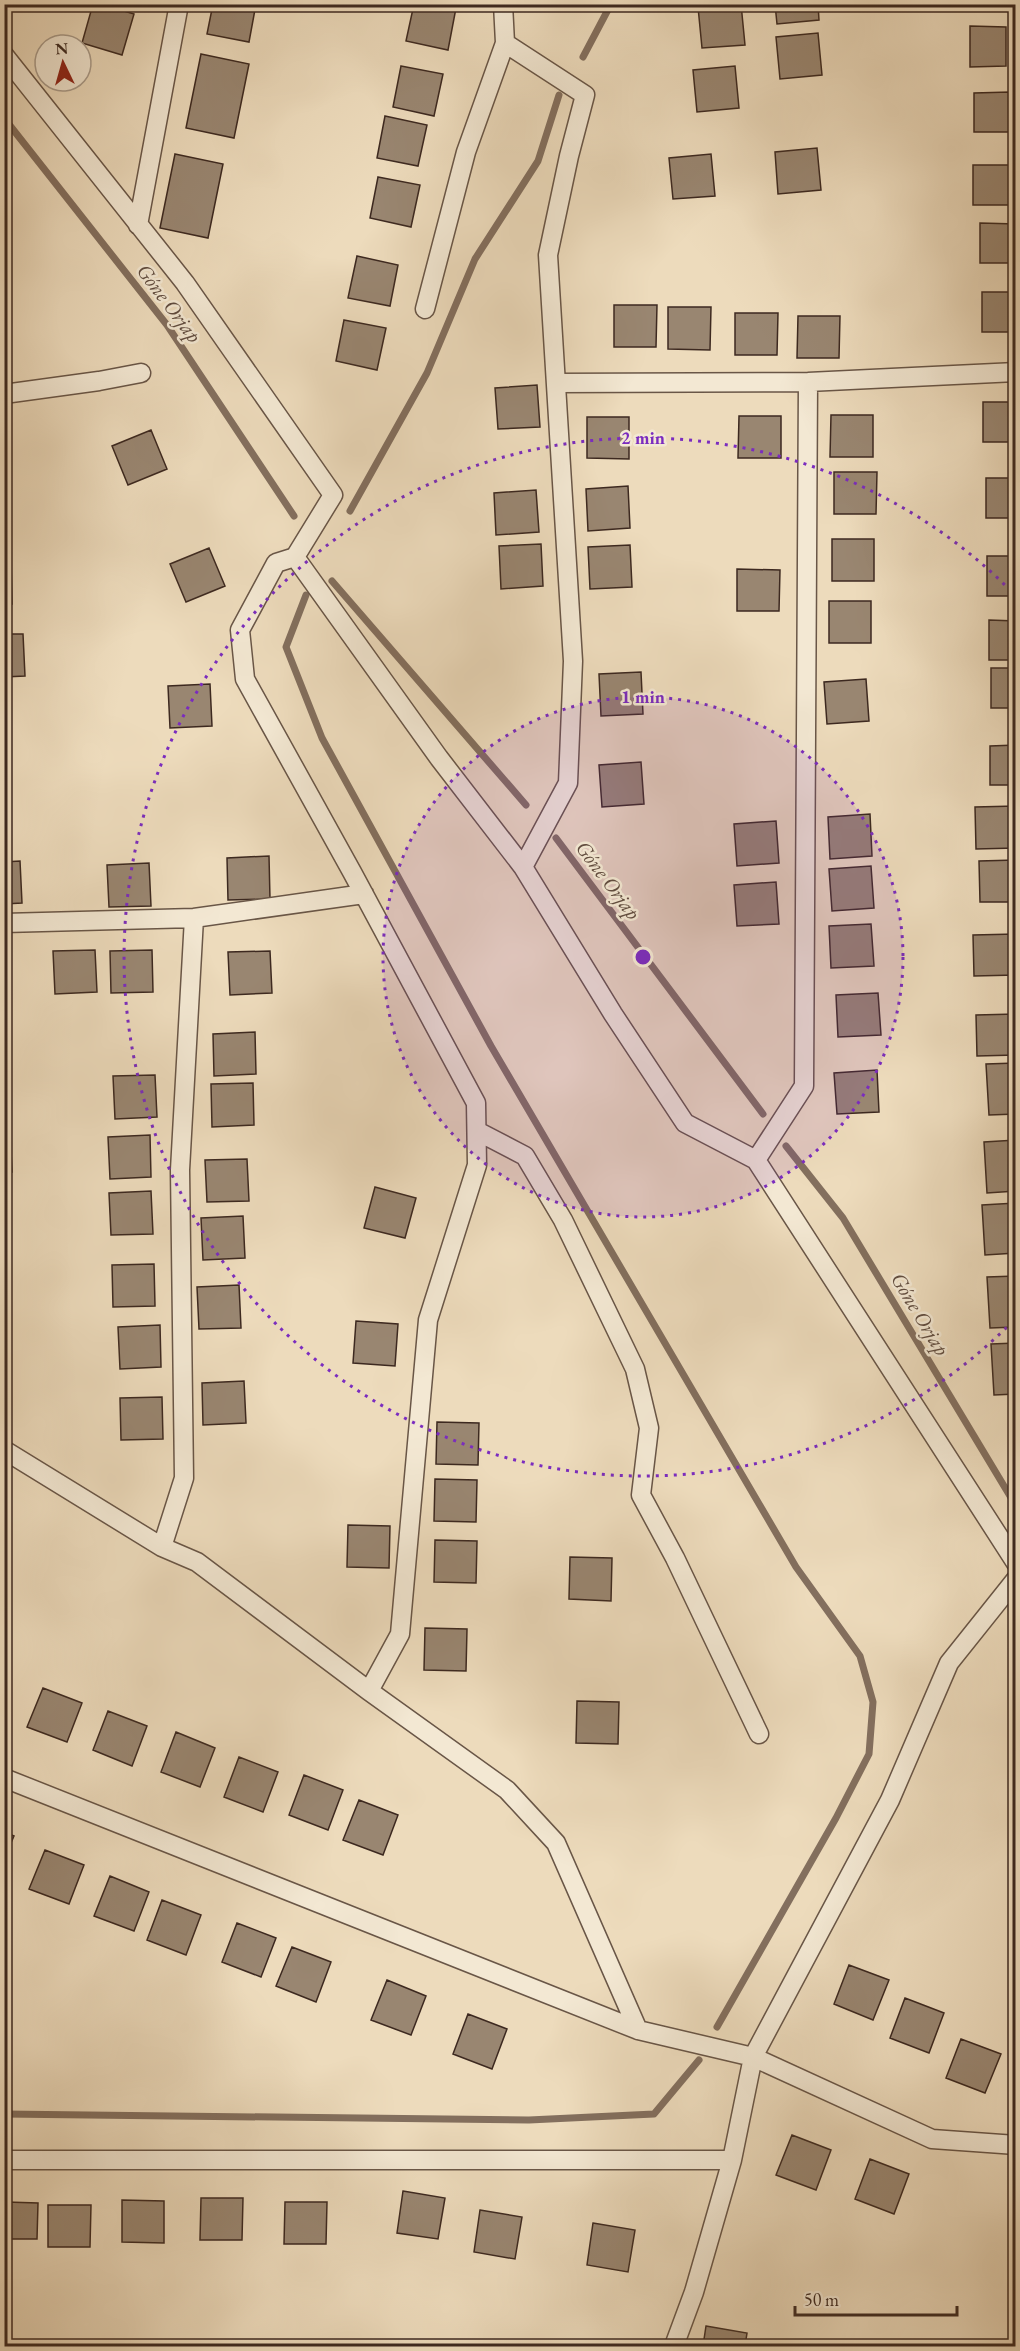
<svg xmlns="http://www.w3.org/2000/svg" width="1020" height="2351" font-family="'EB Garamond',serif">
	<rect width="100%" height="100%" fill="#eddbbc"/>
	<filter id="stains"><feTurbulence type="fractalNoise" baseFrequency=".00333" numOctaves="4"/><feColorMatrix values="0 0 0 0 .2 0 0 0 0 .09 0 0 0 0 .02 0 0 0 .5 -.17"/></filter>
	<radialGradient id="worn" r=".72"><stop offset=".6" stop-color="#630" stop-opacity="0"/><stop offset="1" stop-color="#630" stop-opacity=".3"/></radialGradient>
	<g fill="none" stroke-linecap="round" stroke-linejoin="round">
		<!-- stream -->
		<path stroke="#836f5e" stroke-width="7" d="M583,57L611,4
			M4,118L167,325L294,516
			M350,511L427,373L475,259L538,161L559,95
			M332,581L526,805
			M306,595L286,647L322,738L491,1046L796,1567L860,1656L873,1702L869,1754L836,1818L717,2027
			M556,838L763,1114
			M786,1146L843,1218L1016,1506
			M4,2114L529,2120L654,2114L699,2060"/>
	</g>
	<!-- building -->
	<path fill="#998671" stroke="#3d2920" stroke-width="1.5" d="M93,4H101L134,14L122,55L82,43Z
		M213,4H256L249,42L207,34Z
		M414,4H437L456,8L448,50L406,41Z
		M722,4H741L745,45L702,48L698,7Z
		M775,4H818L819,20L777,24Z
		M970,26L1006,27V66L970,67Z
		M818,33L822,75L780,79L776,37Z
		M201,54L249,64L234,138L186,128Z
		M401,66L443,74L434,116L393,107Z
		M735,66L739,108L697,112L693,70Z
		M1010,92V132H974V93Z
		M385,116L427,125L418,166L377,158Z
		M817,148L821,190L778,194L775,152Z
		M175,154L223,164L208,238L160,228Z
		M711,154L715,196L673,199L669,158Z
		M973,165H1009V205H973Z
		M378,177L420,185L411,227L370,218Z
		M980,223L1016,224V263H980Z
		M357,256L398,265L390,306L348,298Z
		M982,292H1016V332H982Z
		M614,305H657L656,347H614Z
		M668,307H711L710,350L668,349Z
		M735,313H778L777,355H735Z
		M798,316H840L839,358H797Z
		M344,320L386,328L377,370L336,361Z
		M537,385L540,427L498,429L495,388Z
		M983,402H1016V442H983Z
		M831,415H873V457H830Z
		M739,416H781V458H738Z
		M587,417H629V459L587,458Z
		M151,430L167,469L128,485L112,446Z
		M4,441H8L9,483H4Z
		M834,472H877L876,514H834Z
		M986,478H1016V518H986Z
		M628,486L630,528L588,531L586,489Z
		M536,490L539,532L496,535L494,493Z
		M832,539H874V581H832Z
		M541,544L543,586L501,589L499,546Z
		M630,545L632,587L590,589L588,547Z
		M209,548L225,586L186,602L170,564Z
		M987,556H1016V596H987Z
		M4,562H11L12,604H4Z
		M737,569L780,570L779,611H737Z
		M829,601H871V643H829Z
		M989,620L1016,621V660H989Z
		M4,634H23L25,676L4,677Z
		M991,668H1016V708H991Z
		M641,672L643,714L601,716L599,674Z
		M866,679L869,721L827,724L824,682Z
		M210,684L212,726L170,728L168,686Z
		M4,727H10L11,769L4,770Z
		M1016,745V785H990V746Z
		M641,762L644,804L602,807L599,765Z
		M1016,806V848L976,849L975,807Z
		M870,814L872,856L830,859L828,817Z
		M776,821L779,863L737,866L734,824Z
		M269,856L270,899L228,900L227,858Z
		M1016,860V902H980L979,861Z
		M20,861L22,903L4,904V862Z
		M149,863L151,906L109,907L107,865Z
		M871,866L874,908L832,911L829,869Z
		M776,882L779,924L737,926L734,885Z
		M871,924L874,966L831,968L829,926Z
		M1016,934V975L974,976L973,935Z
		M95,950L97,992L55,994L53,951Z
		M152,950L153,992L111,993L110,951Z
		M270,951L272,993L230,995L228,952Z
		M878,993L881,1035L838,1037L836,995Z
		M1016,1014V1055L977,1056L976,1015Z
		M255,1032L256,1074L214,1076L213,1034Z
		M1016,1063V1114L989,1115L986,1064Z
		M877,1070L879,1112L837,1114L834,1073Z
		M155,1075L157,1117L115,1119L113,1076Z
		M253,1083L254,1125L212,1127L211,1084Z
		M4,1130H10L12,1172H4Z
		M150,1135L151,1177L110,1179L108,1137Z
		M1016,1140V1191L987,1193L984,1142Z
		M247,1159L249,1201L207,1202L205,1160Z
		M375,1187L416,1198L405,1238L364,1228Z
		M151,1191L153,1234L111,1235L109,1193Z
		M1016,1203V1253L985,1255L982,1205Z
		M243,1216L245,1258L203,1260L201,1218Z
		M154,1264L155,1306L113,1307L112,1265Z
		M1016,1276V1327L990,1328L987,1277Z
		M239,1285L241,1328L199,1329L197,1287Z
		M356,1321L398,1324L395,1366L353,1363Z
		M160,1325L161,1367L120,1369L118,1327Z
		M1016,1343V1394L994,1395L991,1344Z
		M244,1381L246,1423L203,1425L202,1383Z
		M162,1397L163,1439L121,1440L120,1398Z
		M437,1422L479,1423L478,1465L436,1464Z
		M435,1479L477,1480L476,1522L434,1521Z
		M348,1525L390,1526L389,1568L347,1567Z
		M435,1540L477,1541L476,1583L434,1582Z
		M570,1557L612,1558L611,1601L569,1599Z
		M425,1628L467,1629L466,1671L424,1670Z
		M43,1688L82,1703L67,1742L27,1727Z
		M577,1701L619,1702L618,1744L576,1743Z
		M108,1711L147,1726L132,1766L93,1750Z
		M176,1732L215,1748L200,1787L161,1772Z
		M239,1757L278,1772L263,1812L224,1797Z
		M304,1775L343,1790L328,1830L289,1815Z
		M359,1800L398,1815L383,1855L343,1840Z
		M4,1832L14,1836L4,1859Z
		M45,1850L84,1865L69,1904L29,1889Z
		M110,1876L149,1892L134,1931L94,1916Z
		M162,1900L201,1915L186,1955L147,1940Z
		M237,1923L276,1938L261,1977L222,1962Z
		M292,1947L331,1962L316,2002L276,1986Z
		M849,1965L889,1980L873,2020L834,2004Z
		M387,1980L426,1996L411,2035L371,2020Z
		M905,1998L944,2013L929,2053L890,2038Z
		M468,2014L507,2029L492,2069L453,2054Z
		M961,2039L1001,2054L985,2093L946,2078Z
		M792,2135L831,2150L816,2190L776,2175Z
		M870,2159L909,2174L894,2214L855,2199Z
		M403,2191L445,2198L438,2239L397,2233Z
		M201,2198H243L242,2240H200Z
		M122,2200L164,2201V2243L122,2242Z
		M6,2202L38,2203L37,2239H5Z
		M285,2202H327L326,2244H284Z
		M48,2205H91L90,2247H48Z
		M480,2210L522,2217L515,2259L474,2252Z
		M593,2223L635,2230L628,2272L587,2265Z
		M706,2326L747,2333L745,2346H703Z"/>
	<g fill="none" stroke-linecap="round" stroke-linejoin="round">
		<!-- street casing -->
		<g stroke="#695647" stroke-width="21">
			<path id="street" d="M505,43L585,95L569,156L548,255L573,661L568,783L523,867
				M4,55L185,283L333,495L295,557L276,563L240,630L245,679L352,872L476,1103L477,1165L428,1320L400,1634L369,1691
				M138,225L179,4
				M425,309L466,152L505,43L503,4
				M556,383L808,382L1016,372
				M4,394L99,381L141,373
				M295,557L439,758L523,867L613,1014L685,1123L756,1160L1016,1563
				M4,923L194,918L364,894
				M477,1131L525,1156L563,1220L635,1369L649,1428L641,1495L675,1558L759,1734
				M756,1160L804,1086L808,382
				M4,1450L162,1547L197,1562L369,1691L507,1790L556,1843L638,2030
				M162,1547L184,1478L180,1170L194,918
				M4,1778L638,2030L753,2057L932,2139L1016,2145
				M4,2160H732
				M674,2346L694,2292L732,2160L753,2057L890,1800L949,1663L1016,1579"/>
		</g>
		<!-- street -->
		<use href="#street" stroke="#f3e8d3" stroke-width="18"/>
	</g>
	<!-- distance rings -->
	<circle cx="643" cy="957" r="260" fill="#7b2cbf" fill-opacity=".12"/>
	<g fill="none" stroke="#7b2cbf" stroke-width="3" stroke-dasharray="3 6">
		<circle cx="643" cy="957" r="260"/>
		<path d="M1013 1321A519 519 0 1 1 1013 593"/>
	</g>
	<g text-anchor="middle" stroke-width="5" stroke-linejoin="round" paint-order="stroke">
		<!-- water labels -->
		<g font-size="21" font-style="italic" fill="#604c3f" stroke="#f3e8d3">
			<text transform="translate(169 303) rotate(53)" y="7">Góne Orjap</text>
			<text transform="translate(608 880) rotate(53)" y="7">Góne Orjap</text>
			<text transform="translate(920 1314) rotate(59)" y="7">Góne Orjap</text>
		</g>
	</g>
	<circle cx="643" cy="957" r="9" fill="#7b2cbf" stroke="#f3e8d3" stroke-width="3"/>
	<g font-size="18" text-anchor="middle" font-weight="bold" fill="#7b2cbf" stroke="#f3e8d3" stroke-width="5" stroke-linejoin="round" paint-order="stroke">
		<text x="643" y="444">2 min</text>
		<text x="643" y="703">1 min</text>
	</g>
	<!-- margin -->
	<rect width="1020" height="2351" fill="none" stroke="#eddbbc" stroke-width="24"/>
	<rect x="6" y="6" width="1008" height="2339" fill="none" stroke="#3d2920" stroke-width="3"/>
	<rect x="12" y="12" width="996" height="2327" fill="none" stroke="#3d2920" stroke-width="1.5"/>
	<!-- north arrow -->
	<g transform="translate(63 63) rotate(355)"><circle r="28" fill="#f3e8d3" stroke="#aa9c8b" stroke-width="1.5"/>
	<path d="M0-4.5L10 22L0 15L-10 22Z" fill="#8f2418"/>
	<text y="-9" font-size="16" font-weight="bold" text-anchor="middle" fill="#3d2920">N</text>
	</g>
	<!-- scale -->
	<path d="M795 2306v9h162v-9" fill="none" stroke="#3d2920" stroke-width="3"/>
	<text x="804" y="2306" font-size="18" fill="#3d2920" stroke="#f3e8d3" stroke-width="4.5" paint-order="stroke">50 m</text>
	<rect width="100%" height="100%" filter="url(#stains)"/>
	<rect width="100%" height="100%" fill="url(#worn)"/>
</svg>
